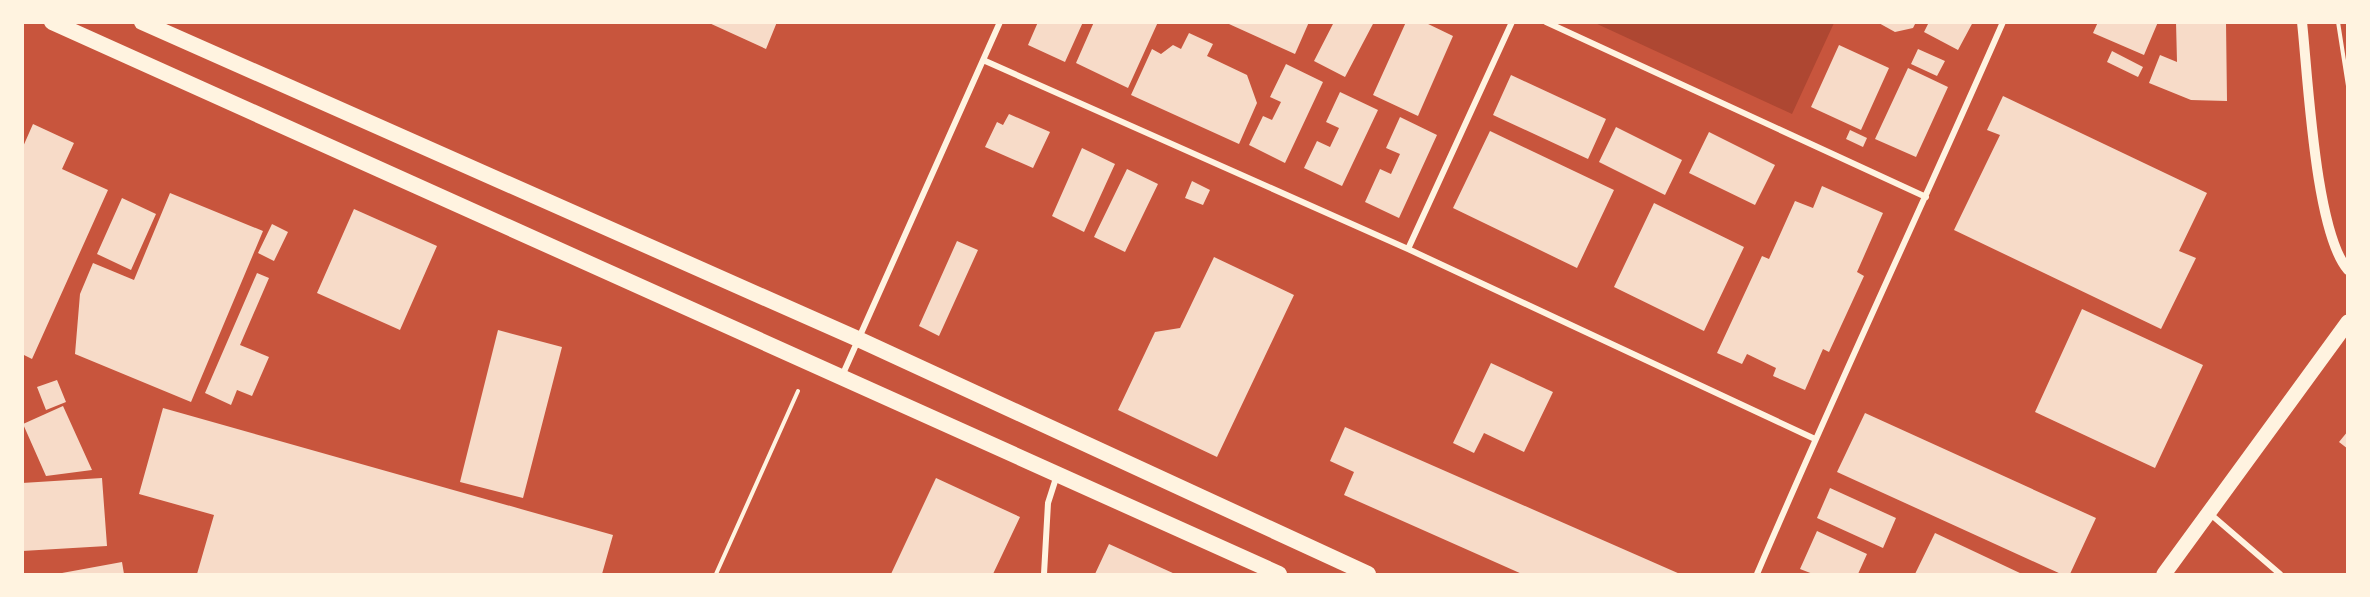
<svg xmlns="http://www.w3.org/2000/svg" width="2370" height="597" font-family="'Asap Condensed',sans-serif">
	<rect width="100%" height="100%" fill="#c8553d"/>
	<!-- green -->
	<path fill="#ae4732" d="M1595,23H1834L1792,114Z"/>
	<!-- building -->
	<path fill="#f7dbc8" d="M707,22H777L766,49Z
		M1038,22H1083L1065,62L1028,45Z
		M1094,22H1158L1128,88L1076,63Z
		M1230,22H1309L1295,54L1229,24Z
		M1334,22H1374L1345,77L1314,61Z
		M1406,22H1424L1453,36L1418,116L1373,95Z
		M1877,22H1916L1913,28L1895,32Z
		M1929,22H1973L1958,50L1924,32Z
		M2098,22H2158L2144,55L2093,33Z
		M2176,22H2226L2227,101L2191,100L2149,83L2160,55L2177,62Z
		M1189,33L1213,44L1207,56L1247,75L1257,103L1239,144L1131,95L1152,49L1161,54L1173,45L1181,49Z
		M1839,45L1889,68L1861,130L1811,107Z
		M1918,49L1945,61L1937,76L1911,64Z
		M2112,51L2143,67L2138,77L2107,62Z
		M1286,64L1323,82L1285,163L1249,145L1263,116L1272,120L1281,102L1270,97Z
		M1908,68L1948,87L1916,157L1875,139Z
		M1511,75L1606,119L1588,159L1493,115Z
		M1340,92L1378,110L1342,186L1304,168L1317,141L1330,147L1339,128L1326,122Z
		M2003,96L2207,193L2179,251L2196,258L2161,329L1954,230L2000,135L1987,130Z
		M1009,114L1050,132L1033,168L985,147L997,122L1003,125Z
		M1400,117L1437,135L1399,218L1365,202L1380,169L1391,174L1400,154L1386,148Z
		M33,124L74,143L62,169L108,190L32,359L22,354V149Z
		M1616,127L1682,160L1665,195L1599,162Z
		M1850,130L1867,138L1863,147L1846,139Z
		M1490,131L1614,190L1577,268L1453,208Z
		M1709,132L1775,165L1755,205L1689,173Z
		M1082,148L1115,164L1084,232L1052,216Z
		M1127,169L1158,184L1125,252L1094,237Z
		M1192,181L1210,190L1203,205L1185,198Z
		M1822,186L1883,213L1857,272L1864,276L1829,352L1823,349L1805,390L1773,376L1776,368L1747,354L1742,364L1717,353L1762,256L1769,259L1795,201L1813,208Z
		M170,193L263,231L191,402L75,354L80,294L93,263L134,280Z
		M122,198L156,214L131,270L97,254Z
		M1654,203L1744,247L1704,331L1614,287Z
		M354,209L437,246L400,330L317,293Z
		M272,224L288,232L274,261L258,253Z
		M957,241L978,250L939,336L919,326Z
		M1214,257L1294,295L1217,457L1118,410L1155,332L1180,328Z
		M257,273L269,278L240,345L269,357L252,396L237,390L231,405L205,393Z
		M2082,309L2203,365L2155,468L2035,412Z
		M498,330L562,347L523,498L460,482Z
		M1491,363L1553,392L1524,452L1484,433L1474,453L1453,443Z
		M57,380L66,402L46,410L37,387Z
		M63,406L92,470L46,476L23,424Z
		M163,408L613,535L602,574H197L214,515L139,494Z
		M1865,413L2096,518L2070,574H2061L1837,472Z
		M1345,427L1680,574H1522L1344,495L1354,472L1330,461Z
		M2348,431V449L2339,442Z
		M102,478L107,546L22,551V483Z
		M936,478L1020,517L993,574H891Z
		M1830,488L1896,518L1883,548L1817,518Z
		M1817,531L1867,554L1858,574H1813L1800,569Z
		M1935,533L2022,574H1915Z
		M1109,544L1175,574H1095Z
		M122,562L124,574H62V573Z"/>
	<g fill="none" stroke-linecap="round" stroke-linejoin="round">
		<!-- path -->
		<path stroke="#fff3e0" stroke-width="4" d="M2338,22L2348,86
			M716,574L798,391"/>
		<!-- minor -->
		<path stroke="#fff3e0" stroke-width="6" d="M1546,22L1926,197
			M983,60L1408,249L1815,439
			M1408,249L1512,22
			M842,376L1000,22
			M2208,512L2280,574
			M1044,574L1048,503L1057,475
			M1757,574C1836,389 1922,207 2003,22"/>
		<!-- tertiary -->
		<path stroke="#fff3e0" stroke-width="10" d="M2302,22C2308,77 2315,232 2348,270"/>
		<!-- primary -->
		<path stroke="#fff3e0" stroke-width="15" d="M2164,574L2348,322"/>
		<!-- trunk -->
		<path stroke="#fff3e0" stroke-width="16" d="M52,22L1279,574
			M142,22L858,339L1368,574"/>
	</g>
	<!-- border -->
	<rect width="2370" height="597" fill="none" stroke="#fff3e0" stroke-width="48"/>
</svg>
